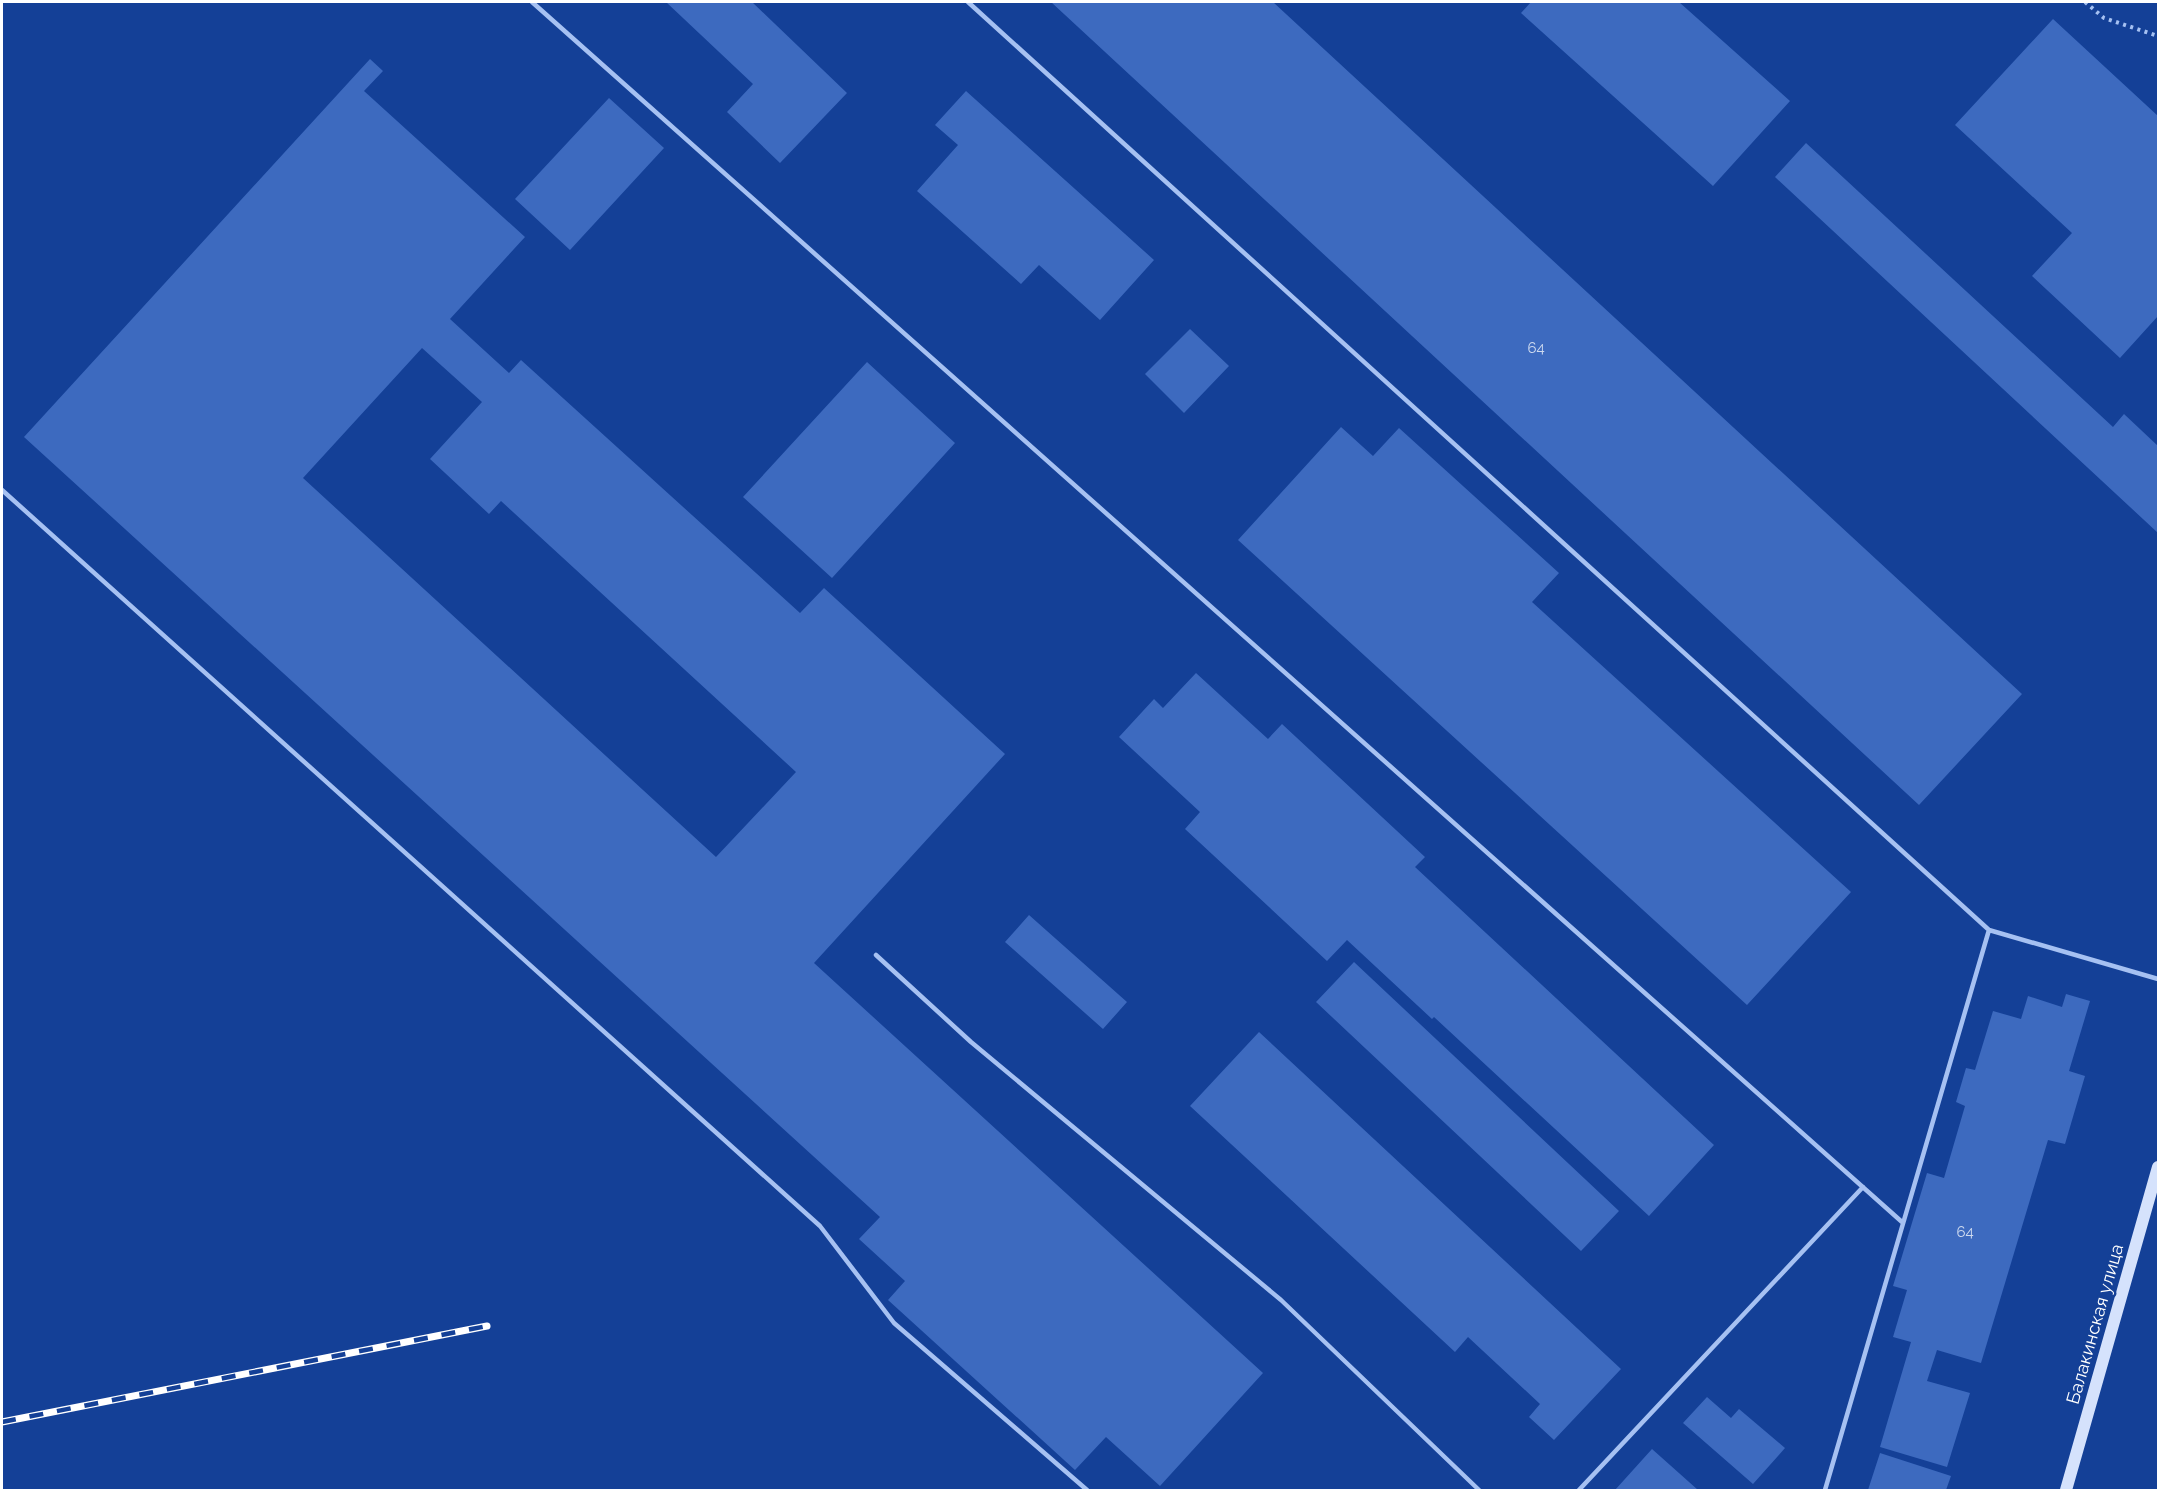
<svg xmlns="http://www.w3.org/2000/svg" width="2160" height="1492" font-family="Raleway,sans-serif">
	<rect width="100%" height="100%" fill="#144097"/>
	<!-- building -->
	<path fill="#3d6abf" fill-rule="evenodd" d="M666,2H752L847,93L780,163L727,112L753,84Z
		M1051,2H1273L2022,694L1919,805Z
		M1531,2H1679L1790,101L1713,186L1521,13Z
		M2053,19L2158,116V316L2120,358L2032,276L2072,233L1955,125Z
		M370,59L383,71L364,91L525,237L450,319L509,373L521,360L800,613L824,588L1005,754L814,963L1263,1373L1160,1486L1106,1437L1075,1470L888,1300L905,1281L859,1239L880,1217L24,437ZM422,348L482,402L430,459L489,514L501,501L796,772L716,857L303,478Z
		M966,91L1154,260L1100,320L1039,265L1021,284L917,191L958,145L935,125Z
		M609,98L664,148L570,250L515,199Z
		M1806,143L2113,427L2124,414L2158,446V533L1775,177Z
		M1190,329L1229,366L1184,413L1145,374Z
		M867,362L955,443L832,578L743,497Z
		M1341,427L1373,456L1399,428L1559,573L1532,602L1851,892L1747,1005L1238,540Z
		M1196,673L1268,739L1282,724L1425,857L1415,867L1714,1145L1649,1216L1434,1017L1432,1019L1347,940L1327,961L1185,829L1200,812L1119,737L1154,699L1163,708Z
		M1029,915L1127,1002L1103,1029L1005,942Z
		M1354,962L1619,1211L1581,1251L1316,1002Z
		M2066,994L2090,1001L2069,1071L2085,1076L2065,1144L2048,1140L1981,1363L1937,1350L1927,1381L1970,1393L1947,1467L1880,1447L1911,1342L1893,1337L1907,1290L1893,1286L1927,1173L1944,1178L1965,1106L1956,1102L1966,1068L1975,1070L1993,1011L2021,1019L2028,996L2062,1007Z
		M1259,1032L1621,1369L1554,1440L1529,1417L1540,1404L1468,1337L1455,1352L1190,1106Z
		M1707,1397L1731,1418L1739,1409L1785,1448L1753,1484L1683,1423Z
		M1652,1449L1698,1490H1615Z
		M1880,1453L1951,1476L1946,1490H1868Z"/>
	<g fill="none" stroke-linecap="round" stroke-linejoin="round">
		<!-- path -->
		<path stroke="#a6c1f2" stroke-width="4" stroke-dasharray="3 4.5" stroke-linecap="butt" d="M2085,2L2104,18L2158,36"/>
		<!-- service -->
		<path stroke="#a6c1f2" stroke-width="4.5" d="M532,2L1902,1222
			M968,2L1989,930
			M2,490L820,1226L894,1323L1087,1490
			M876,955L971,1042L1281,1300L1479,1490
			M1579,1490L1863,1187
			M1825,1490L1989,930L2158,979"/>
		<!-- secondary -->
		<path stroke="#d5e2fc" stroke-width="12" d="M2066,1490L2158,1167"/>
		<!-- rail casing -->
		<g stroke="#fff" stroke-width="7">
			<path id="rail" d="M2,1422L487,1326"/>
		</g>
		<!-- rail -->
		<use href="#rail" stroke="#144097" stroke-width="4.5" stroke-dasharray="14" stroke-linecap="butt"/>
	</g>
	<g text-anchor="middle" stroke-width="5" stroke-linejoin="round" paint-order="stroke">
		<!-- number labels -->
		<g font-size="15" fill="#cedaef">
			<text x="1536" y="353">64</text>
			<text x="1965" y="1237">64</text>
		</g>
		<!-- street labels -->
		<g font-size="18" fill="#fff" stroke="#144097">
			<text transform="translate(2095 1324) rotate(-74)" y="6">Балакинская улица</text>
		</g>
	</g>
	<!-- border -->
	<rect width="2160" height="1492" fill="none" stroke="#ffffff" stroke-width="6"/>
</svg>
